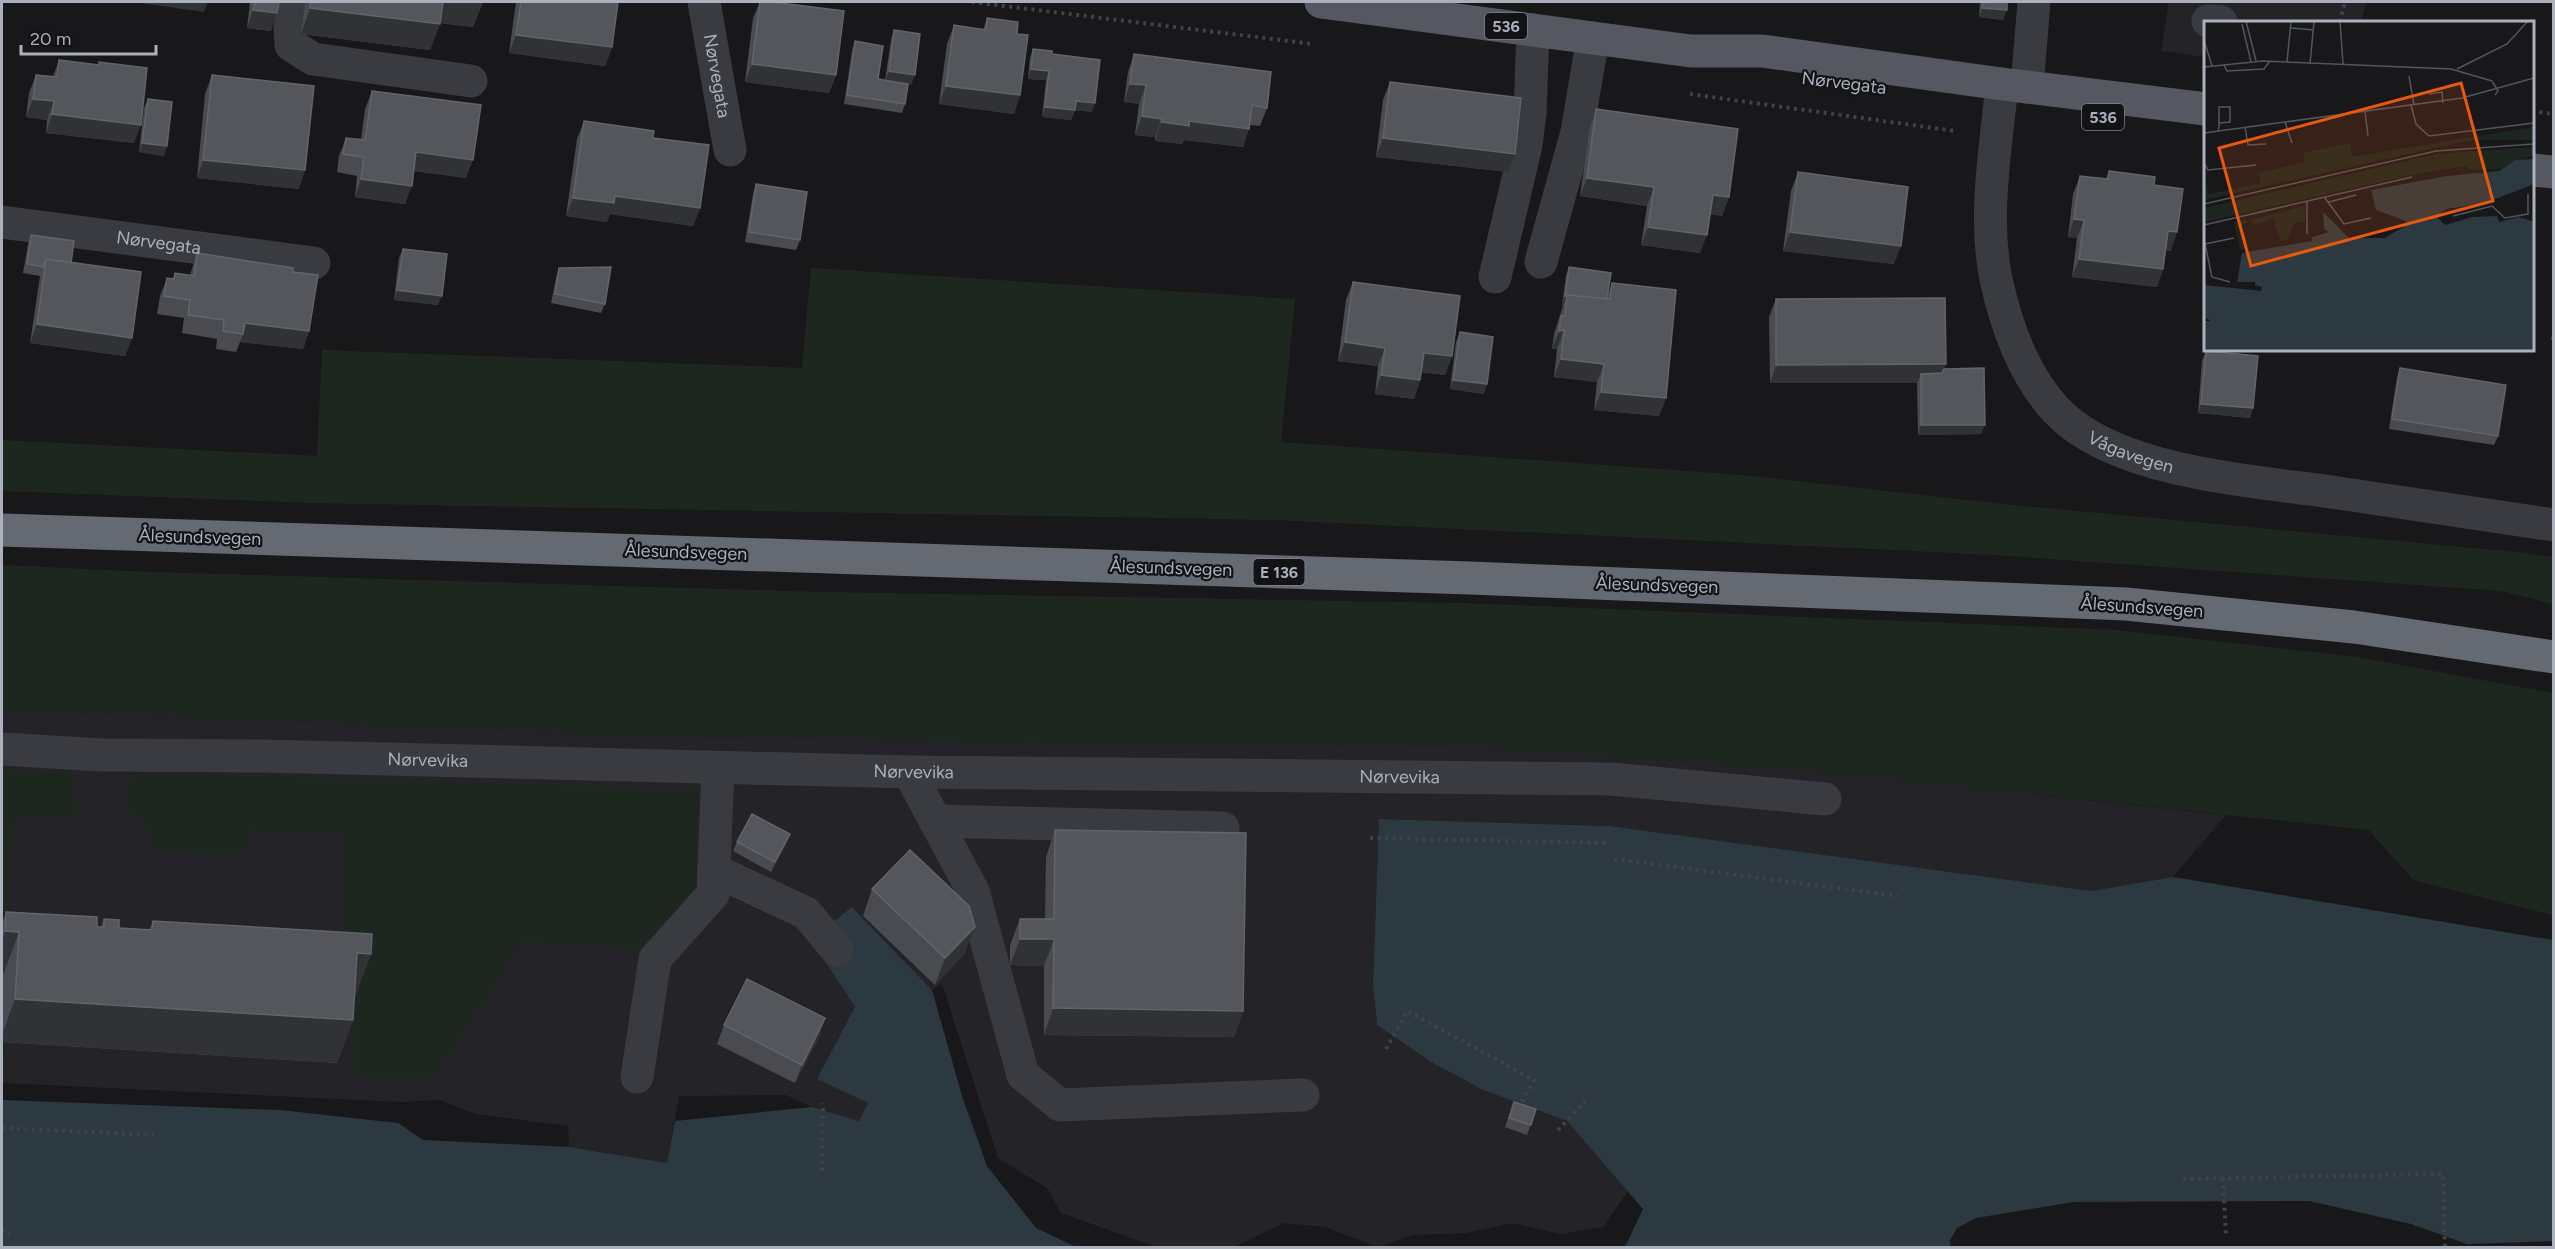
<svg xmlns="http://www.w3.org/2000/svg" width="2555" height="1249" font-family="Figtree,sans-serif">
	<rect width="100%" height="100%" fill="#18181b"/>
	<!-- built -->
	<path fill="#242428" d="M2169,2H2366L2361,22H2206L2205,57L2161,51Z
		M2,709L676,737L1473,746L1826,772L2226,815L2173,877L2092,891L1610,826L1379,819L1373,984L1377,1025L1431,1062L1483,1090L1567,1121L1628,1191L1603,1227L1560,1234L1512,1223L1466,1233L1413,1235L1378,1247L1325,1227L1284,1223L1234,1247L1159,1248L1061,1213L1048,1189L998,1158L942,984L932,990L852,907L824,960L855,1007L818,1079L868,1103L859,1121L812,1107L786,1095L679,1096L667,1163L569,1147L568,1126L476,1114L439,1100L401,1102L2,1083Z"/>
	<!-- green -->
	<path fill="#1e271f" d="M811,268L1295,299L1281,442L1743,475L1992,503L2516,552L2553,557V604L2502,591L1995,555L1275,520L311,503L2,491V440L317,456L322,350L802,368Z
		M2,565L151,572L823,592L1463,603L2116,630L2357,657L2553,693V915L2413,880L2369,830L1826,772L1473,746L676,737L2,709Z
		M2,771L74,772L78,819H13L6,1060L2,1059Z
		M135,773L698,790L694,900L645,950L523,940L434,1078L354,1076L355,949H341L345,833L248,830L247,853L151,851V831L137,818L125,796Z"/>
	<!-- water -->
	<path fill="#2d3940" d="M1379,819L1610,826L2092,891L2173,877L2553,940V1241L2467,1244L2411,1224L2309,1201L2074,1202L1976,1218L1957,1228L1950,1240V1247H1625L1643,1209L1567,1121L1483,1090L1431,1062L1377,1025L1373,984Z
		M852,907L932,990L962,1096L987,1166L1036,1228L1076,1247L2,1248V1100L280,1110L398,1123L423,1140L569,1147L667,1163L675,1121L812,1107L859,1121L868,1103L817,1079L855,1007L824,960L834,921Z"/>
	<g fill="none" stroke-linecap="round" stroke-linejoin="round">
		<!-- path -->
		<path stroke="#3f4247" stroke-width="4" stroke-dasharray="3 4.5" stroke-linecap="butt" d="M972,2L1313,44
			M2340,22L2345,2
			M1690,94L1955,131
			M2532,111L2554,114
			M1370,838L1606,843
			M1614,859L1898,896
			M1386,1049L1407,1011L1534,1080L1519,1107
			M2,1128L154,1135
			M1558,1130L1587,1099
			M822,1171L823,1103
			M2223,1178L2226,1236
			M2183,1179L2443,1174L2445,1248
			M2,1230L10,1235"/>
		<!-- minor -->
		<g stroke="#393b40" stroke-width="33">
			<path d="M293,2L290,27L291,45L313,59L471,81"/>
			<path id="s1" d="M704,2L730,150"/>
			<path d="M2208,21L2221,22"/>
			<path id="s2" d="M2002,84C1996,147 1983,216 1996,279C2007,330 2027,387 2069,422C2133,474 2257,481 2338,493C2410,503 2482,514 2554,525"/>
			<path d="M2027,87L2034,2"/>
			<path id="s3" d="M2,222L314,263"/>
			<path d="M1541,262L1577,132L1593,38"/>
			<path d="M1495,277L1526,145L1530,113L1533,30"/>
			<path id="s4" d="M2,749L102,755L263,756L909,772L1611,779L1825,799"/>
			<path d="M909,772L973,891L1023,1075L1060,1105L1303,1095"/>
			<path d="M935,821L1223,828"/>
			<path d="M714,870L806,913L837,950"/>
			<path d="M637,1077L655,959L713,894L718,768"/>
		</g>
		<!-- major -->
		<path stroke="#555860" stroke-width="33" d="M1321,2L1691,51H1762L2002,84L2206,109
			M2532,170L2554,172"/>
		<!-- highway -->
		<path stroke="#656972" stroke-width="33" d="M2,530L1470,578L2126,604L2354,627L2554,657"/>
	</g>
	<!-- wall -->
	<path fill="#494b50" d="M250,2H279L271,31L247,28Z
		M305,2H483L473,27L440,23L430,50L301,34Z
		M516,2H618L612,47L605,66L509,53Z
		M760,2L836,75L829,93L745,82L753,18Z
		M1980,2H2007L2003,20L1979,17Z
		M987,18L1017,34L1020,95L1014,114L939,104L947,44L954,25L983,30Z
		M894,30L911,85L908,84L905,104L902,113L844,104L852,51L855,41L878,79L885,80L891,40Z
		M1033,49L1052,54L1092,112L1075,110L1071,120L1042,117L1046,80L1028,79L1030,58Z
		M1134,54L1267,108L1260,126L1250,125L1243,147L1184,140L1182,144L1155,141V137L1135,135L1139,104L1124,102L1128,72Z
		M59,60L98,65L99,62L134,143L46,133L47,120L26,117L29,93L36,75L53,77Z
		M212,75L299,189L197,178L205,94Z
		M1390,82L1508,172L1376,157L1383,100Z
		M372,91L466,178L414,171L405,204L355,197L357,176L337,172L339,156L346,138L361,139L365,109Z
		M148,99L167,146L164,156L139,152L144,108Z
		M1596,109L1729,197L1722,216L1710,214L1700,253L1641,245L1647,206L1580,196L1590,127Z
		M584,121L700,208L693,226L610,214L607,222L566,216L577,139Z
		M2109,171L2154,185L2171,251L2166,250L2163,269L2157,287L2072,277L2077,238L2068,237L2073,194L2080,176L2106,179Z
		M1798,172L1894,264L1783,251L1791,191Z
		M756,184L800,240L796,250L745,242L753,194Z
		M31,235L71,263L132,338L125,356L30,343L40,276L23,273L28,244Z
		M403,249L438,305L394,300L399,258Z
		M197,253L293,272L309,331L303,349L240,342L236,352L216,349L217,339L182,333L184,318L157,314L160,296L167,278L173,279L175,273L190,275Z
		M1569,267L1608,295L1612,283L1666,398L1659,416L1594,410L1597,382L1554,377L1557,349H1552L1554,334L1563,306H1562L1566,276Z
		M559,268L605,304L601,313L551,303L556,278Z
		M1353,282L1452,356L1445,375L1421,372L1420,380L1414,399L1375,394L1378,366L1338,361L1346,300Z
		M1776,299L1944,369L1981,434L1918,435L1917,383H1770L1769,317Z
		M2553,327V340H2551Z
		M1460,332L1484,394L1450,389L1456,342Z
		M2206,351L2253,408L2250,418L2198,413L2202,361Z
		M2400,368L2498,436L2494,445L2389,429L2397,377Z
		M1055,830L1243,1011L1234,1037L1044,1035V966L1010,965V945L1020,919H1045L1046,857Z
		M737,842L786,844L771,872L733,851Z
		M872,889L965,953L935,985L863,916Z
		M6,912L97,927H101L104,919L119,928L149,930L153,921L371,954L354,997L353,1020L337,1063L2,1042V1005L3,975H2V924Z
		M825,1018L819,1037L795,1083L717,1044L724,1025Z
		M1514,1102L1536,1109L1527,1135L1505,1127Z"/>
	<!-- shaded-wall -->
	<path fill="#313236" d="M141,2H208L204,12L140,3Z
		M441,2H483L473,27L434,22Z
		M310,8L440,24L430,50L301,34Z
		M1982,8L2007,10L2003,20L1979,17Z
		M253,10L277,13L271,31L247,28Z
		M516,35L612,47L605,66L509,53Z
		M752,64L836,75L829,93L745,82Z
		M1031,69L1049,71L1046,80L1028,79Z
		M889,71L915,75L911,85L885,81Z
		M1130,84L1146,85L1139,104L1124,102Z
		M946,86L1020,95L1014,114L939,104Z
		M33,99L54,101L47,120L26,117Z
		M1076,101L1095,103L1092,112L1072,110Z
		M1045,107L1075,110L1071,120L1042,117Z
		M52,114L141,125L134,143L46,133Z
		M1142,116L1162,119L1155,137L1135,135Z
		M1189,121L1249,129L1243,147L1184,140L1182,144L1155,141L1161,122Z
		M1383,138L1515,154L1508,172L1376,157Z
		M142,143L167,146L164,156L139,152Z
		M416,152L473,160L466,178L410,170Z
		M203,160L305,170L299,189L197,178Z
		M1587,178L1654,187L1647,206L1580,196Z
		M361,179L412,186L405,204L355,197Z
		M1713,195L1729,197L1722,216L1706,214Z
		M615,196L700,208L693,226L610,214L607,222L566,216L573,198Z
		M2074,219L2084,220L2077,238L2068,237Z
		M1648,227L1707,235L1700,253L1641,245Z
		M2168,231L2177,232L2171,251L2161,250Z
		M1790,232L1901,246L1894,264L1783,251Z
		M2079,259L2163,269L2157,287L2072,277Z
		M397,290L442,296L438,305L394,300Z
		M1565,296H1567L1563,306H1562Z
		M245,323L309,331L303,349L240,342L243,334Z
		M37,324L132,338L125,356L30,343Z
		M1564,330L1557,349H1552L1559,331Z
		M1345,342L1385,348L1378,366L1338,361Z
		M1424,353L1452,356L1445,375L1417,371Z
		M1561,359L1604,364L1597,382L1554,377Z
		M1946,364L1939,383L1921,374L1917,383H1770L1776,365Z
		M1381,375L1420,380L1414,399L1375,394Z
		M1453,380L1487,384L1484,394L1450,389Z
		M1601,392L1666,398L1659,416L1594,410Z
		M2201,404L2253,408L2250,418L2198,413Z
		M1921,425H1985L1981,434L1918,435Z
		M790,834L786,844L771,872L775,862Z
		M975,927L965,953L935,985L945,958Z
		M5,931L19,932L3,975H2V941Z
		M1020,939H1054L1044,966L1010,965Z
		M357,953L371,954L355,997L342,996Z
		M15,999L353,1020L337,1063L2,1042V1035Z
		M1053,1008L1243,1011L1234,1037L1044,1035Z
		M825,1018L819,1037L795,1083L802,1065Z"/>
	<!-- building -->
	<path fill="#54565c" stroke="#61646b" stroke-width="1.5" d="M255,2H279L277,13L253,10Z
		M311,2H443L440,24L310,8Z
		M521,2H618L612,47L516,35Z
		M760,2H772L844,11L836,75L752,64Z
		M1983,2H2007V10L1982,8Z
		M987,18L1018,22L1017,34L1028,35L1020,95L946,86L954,25L986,30Z
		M894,30L920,34L915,75L889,71Z
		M855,41L883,46L878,79L908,84L905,104L847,95Z
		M1033,49L1052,51V54L1100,60L1095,103L1076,101L1075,110L1045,107L1049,71L1031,69Z
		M1134,54L1271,72L1267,108L1252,105L1249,129L1189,121V126L1161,122L1162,119L1142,116L1146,85L1130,84Z
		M59,60L99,65V62L147,68L141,125L52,114L54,101L33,99L36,75L57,77Z
		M212,75L314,86L305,170L203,160Z
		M1390,82L1521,98L1515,154L1383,138Z
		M372,91L481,105L473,160L416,152L412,186L361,179L364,157L343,154L346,138L365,140Z
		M148,99L172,102L167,146L142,143Z
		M1596,109L1738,129L1729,197L1713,195L1707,235L1648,227L1654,187L1587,178Z
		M584,121L654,131L653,138L709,145L700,208L615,196L614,203L573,198Z
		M2109,171L2155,177L2154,185L2183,189L2177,232L2168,231L2163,269L2079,259L2084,220L2074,219L2080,176L2108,179Z
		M1798,172L1908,187L1901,246L1790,232Z
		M756,184L807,192L800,240L749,232Z
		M31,235L74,241L71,263L46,259L43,267L27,264Z
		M403,249L447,254L442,296L397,290Z
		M197,253L293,268V272L318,275L309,331L245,323L243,334L223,331L224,320L188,315L190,300L164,296L167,278L174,279L175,273L194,276Z
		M46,259L141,272L132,338L37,324Z
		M611,267L605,304L555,294L559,268Z
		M1569,267L1611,273L1607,299L1567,295V296H1565Z
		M1353,282L1460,296L1452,356L1424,353L1420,380L1381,375L1385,348L1345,342Z
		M1612,283L1676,290L1666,398L1601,392L1604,364L1561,359L1564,330L1559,331L1561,316H1565L1567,295L1610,299Z
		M1945,298L1946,364L1776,365V299Z
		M1460,332L1493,337L1487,384L1453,380Z
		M2206,351L2258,356L2253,408L2201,404Z
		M1984,368L1985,425H1921V374L1942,373L1944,369Z
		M2400,368L2506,385L2498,436L2392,419Z
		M752,814L790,834L775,862L737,842Z
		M1055,830L1246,833L1243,1011L1053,1008L1054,939H1020V919H1054Z
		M910,850L969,906L975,927L945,958L872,889Z
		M6,912L97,917V927H104V919L119,920V928L152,930L153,921L372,934L371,954L357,953L353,1020L15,999L19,932L5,931Z
		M747,979L825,1018L802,1065L724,1025Z
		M1514,1102L1536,1109L1531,1125L1509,1118Z"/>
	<g text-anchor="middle" stroke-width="4.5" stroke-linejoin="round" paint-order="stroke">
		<!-- shield labels -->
		<g fill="#131316" stroke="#7d818a" stroke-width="1.5">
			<rect x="1485" y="13" width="42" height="26" rx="4.5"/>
			<rect x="2082" y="104" width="42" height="26" rx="4.5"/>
			<rect x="1253.5" y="559" width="51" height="26" rx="4.5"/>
		</g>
		<g font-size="16" font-weight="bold" fill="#aab0bc">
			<text x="1506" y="32">536</text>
			<text x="2103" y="123">536</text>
			<text x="1279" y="578">E 136</text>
		</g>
		<!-- street labels -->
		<g font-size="18" fill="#aab0bc" stroke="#131316">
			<text dy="6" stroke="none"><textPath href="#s1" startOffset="75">Nørvegata</textPath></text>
			<text transform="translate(1844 83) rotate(7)" y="6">Nørvegata</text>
			<text dy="6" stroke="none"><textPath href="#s3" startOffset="158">Nørvegata</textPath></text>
			<text dy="6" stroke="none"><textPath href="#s2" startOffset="429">Vågavegen</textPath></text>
			<text transform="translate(200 537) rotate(2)" y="6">Ålesundsvegen</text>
			<text transform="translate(686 552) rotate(2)" y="6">Ålesundsvegen</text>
			<text transform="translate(1171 568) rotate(2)" y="6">Ålesundsvegen</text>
			<text transform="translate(1657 585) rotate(2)" y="6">Ålesundsvegen</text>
			<text transform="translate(2142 607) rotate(4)" y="6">Ålesundsvegen</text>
			<text dy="6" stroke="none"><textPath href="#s4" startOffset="426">Nørvevika</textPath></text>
			<text dy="6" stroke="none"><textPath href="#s4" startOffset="912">Nørvevika</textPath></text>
			<text dy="6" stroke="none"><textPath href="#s4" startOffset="1398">Nørvevika</textPath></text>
		</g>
	</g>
	<!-- overview -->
	<g transform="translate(2204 21)">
		<rect width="330" height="330" fill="#18181b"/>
		<path d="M330,106V119H267L0,179V151L5,173L57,162L55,152L100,141L99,132L146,122L148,136ZM330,126V134L295,148L266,149L261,145L208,154L0,201V187L232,133ZM102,184L101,200L89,203L84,218L76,220L69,197L51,204L47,199ZM42,198L44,202L38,204L43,227L36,229L30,201Z" fill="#1e271f"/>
		<path d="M330,138V163L281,182L242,188L232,195L241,204L268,196L293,195L295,201L315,196L330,201V330H0V300H7L0,296V264L57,270L58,266L51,264V261H33L38,232L108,220V216L125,211L120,208L119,191L145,217H181L201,205L202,200L172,189L167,169L243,155L295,150L312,139Z" fill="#2d3940"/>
		<path fill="none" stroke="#52555b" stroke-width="1.5" d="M42,0L52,40M136,0L139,43M38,3L47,41M87,7L110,9M0,19L8,45M83,41L87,0M106,43L110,0M20,44L23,50L60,48L66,40M0,46L59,40L247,48L288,60L294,70L291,74M253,48L303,23L324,0M205,55L210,84M225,73L238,71L239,82M207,84L212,103L225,115L330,102M161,91L164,115M81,101L88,122M41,106L44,124L62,123M14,110L15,106V86H26V101L15,102M0,112L258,77L330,57M0,142L4,149L52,144M121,177L140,203L167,197M103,181V213M125,181L152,174M0,183L232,130L330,123M249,195L288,185L301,197L324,193V173M0,204L208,156M0,218L8,256L26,261M1,223L30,217"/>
		<path fill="#e8590c" fill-opacity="0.15" stroke="#e8590c" stroke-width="3" d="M257,62L289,180L47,245L15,127Z"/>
		<rect width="330" height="330" fill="none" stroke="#aab0bc" stroke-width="3"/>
	</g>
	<!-- border -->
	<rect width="2555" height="1249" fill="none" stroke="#aab0bc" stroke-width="6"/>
	<!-- scale -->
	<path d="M21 45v9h135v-9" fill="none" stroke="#aab0bc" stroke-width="3"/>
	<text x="30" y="45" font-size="18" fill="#aab0bc" stroke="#131316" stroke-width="4.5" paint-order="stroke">20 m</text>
</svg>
